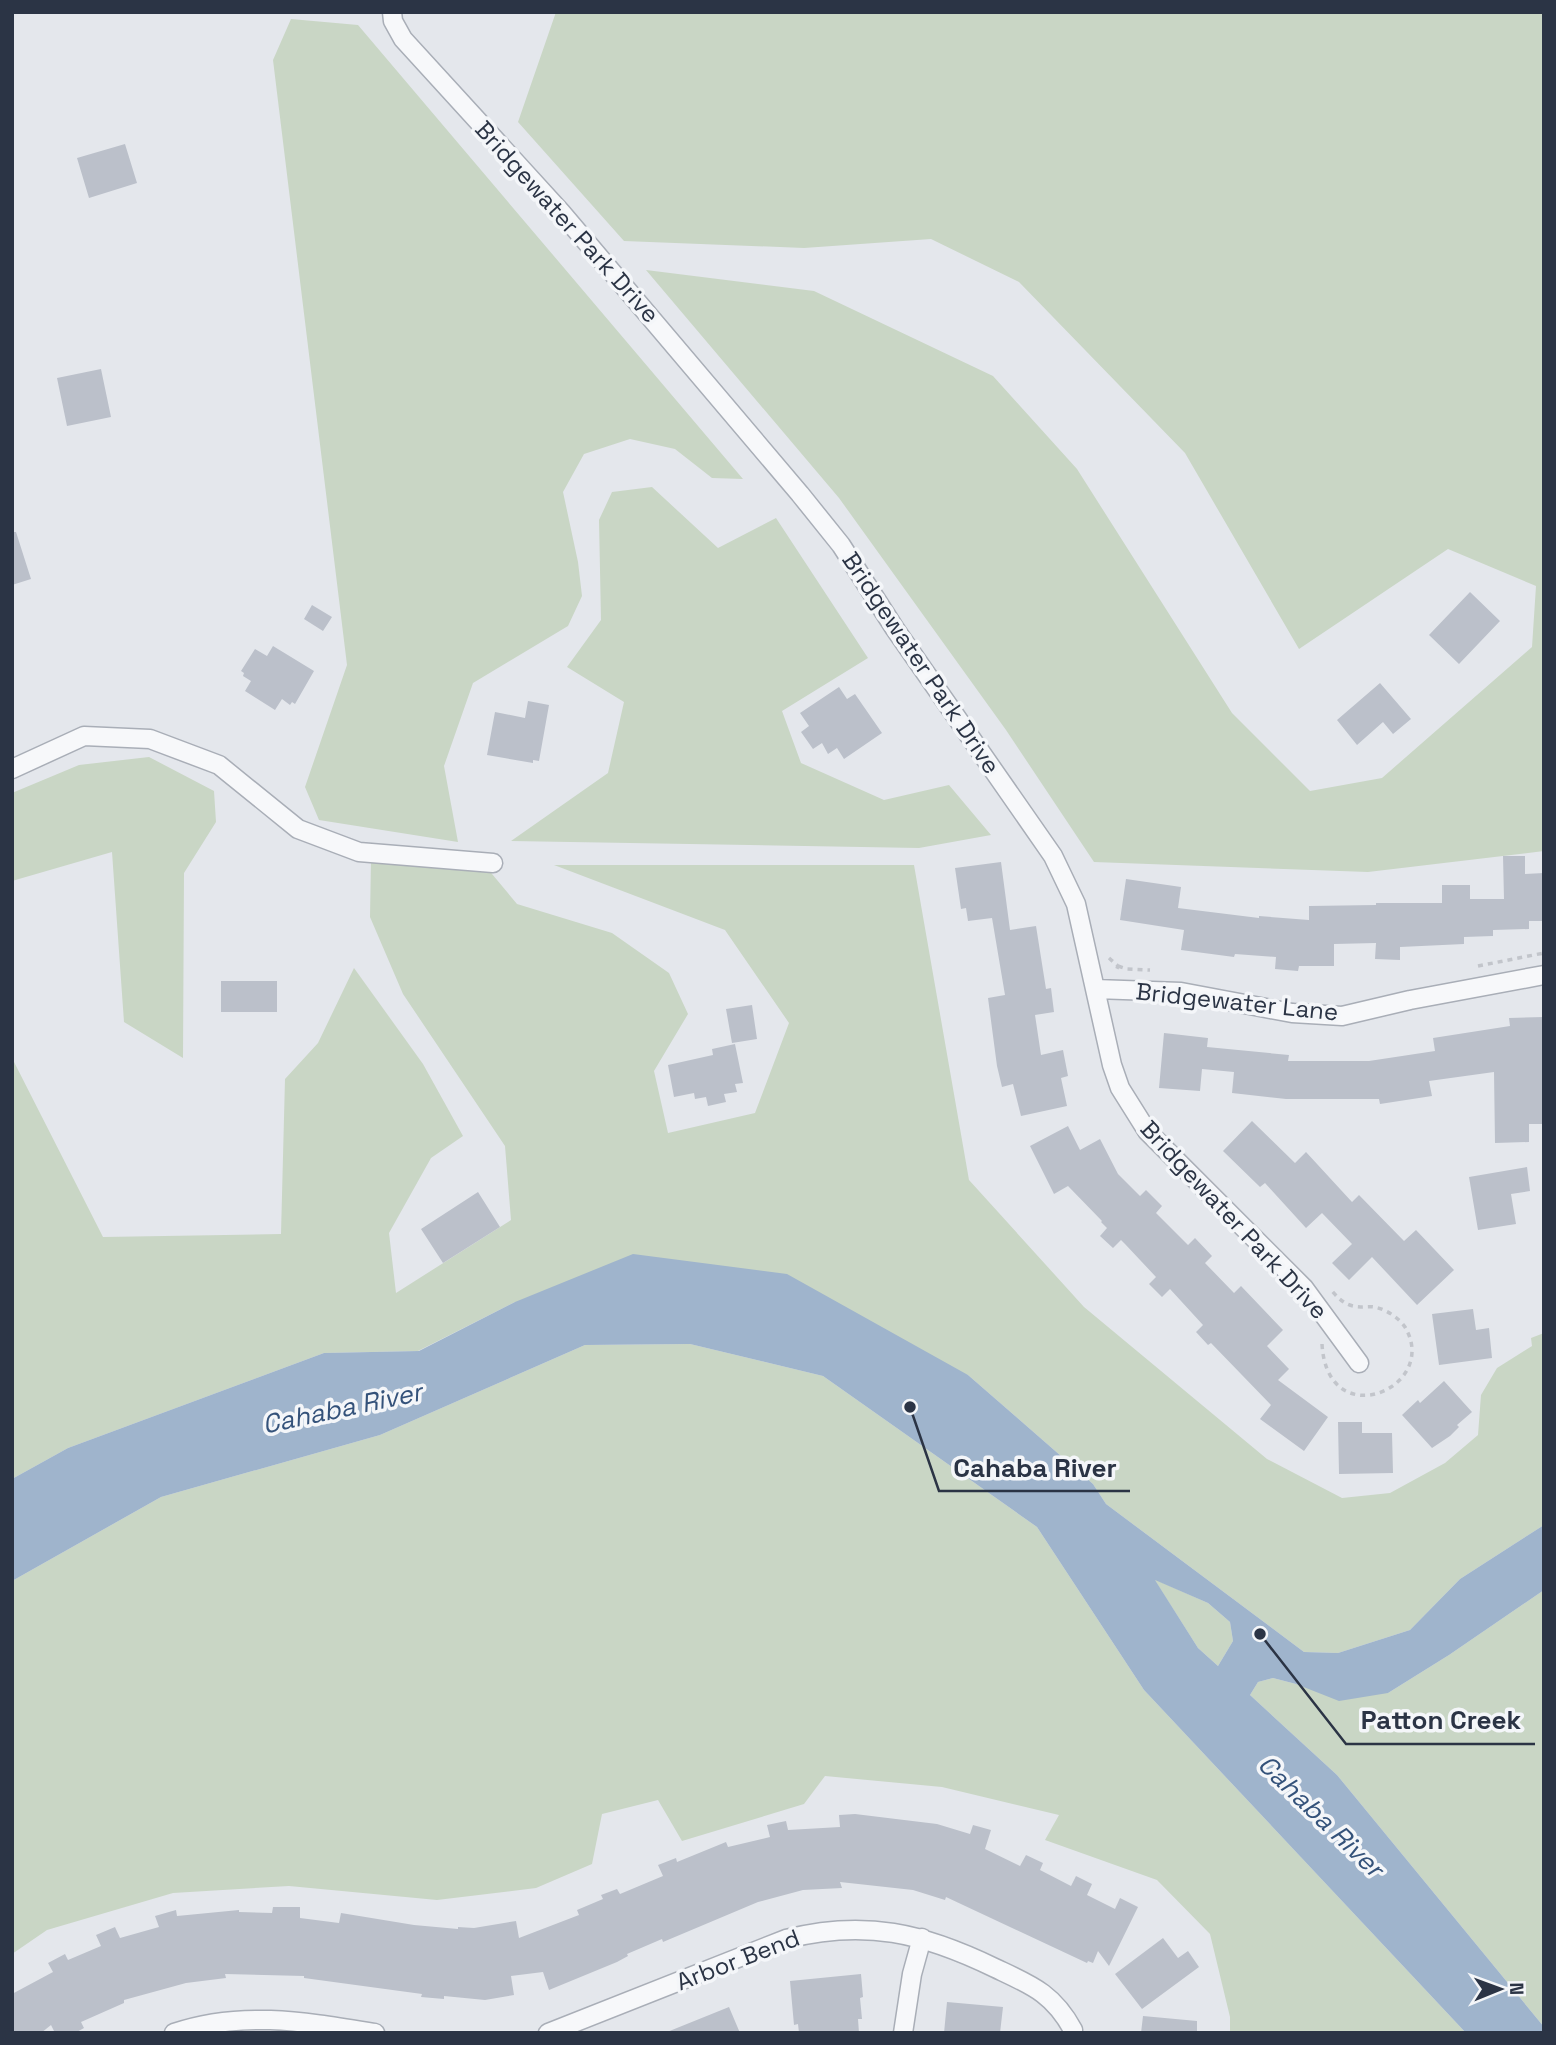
<svg xmlns="http://www.w3.org/2000/svg" width="1556" height="2045" font-family="'Space Grotesk',sans-serif">
	<rect width="100%" height="100%" fill="#e4e7ec"/>
	<!-- green -->
	<path fill="#c9d6c5" d="M556,12H1544V851L1368,872L1094,862L1006,730L839,498L646,270L814,291L993,376L1077,469L1232,713L1310,791L1382,778L1532,647L1536,586L1448,549L1299,649L1185,453L1019,282L931,239L804,248L624,241L518,122Z
		M291,19L358,25L743,479L712,478L675,449L630,439L584,454L563,492L578,562L582,596L568,626L473,683L444,766L458,842L319,820L305,787L347,665L273,60Z
		M652,487L718,548L776,518L868,658L782,711L801,763L884,800L949,785L991,835L919,848L511,841L608,773L624,702L567,667L601,620L599,520L612,492Z
		M149,757L214,791L216,822L184,873L183,1058L124,1022L112,852L12,881V793L79,765Z
		M371,860L487,868L517,904L612,933L669,973L688,1014L654,1071L668,1133L755,1113L789,1023L725,930L554,865H914L969,1180L1084,1307L1267,1459L1342,1498L1390,1493L1445,1463L1478,1435L1481,1395L1497,1368L1532,1346L1531,1338L1544,1333V1525L1460,1579L1410,1630L1338,1653L1304,1652L1106,1504L1093,1484L968,1375L515,1302L418,1351L324,1353L68,1448L12,1479V1058L103,1237L281,1234L285,1079L318,1043L354,968L423,1064L463,1136L431,1158L389,1233L396,1293L511,1220L505,1146L403,994L370,917Z
		M690,1344L823,1376L1037,1527L1144,1690L1466,2033H1230V2017L1210,1934L1157,1880L1045,1840L1059,1815L942,1787L825,1776L804,1804L682,1841L658,1800L602,1814L592,1864L536,1888L437,1900L289,1886L173,1893L47,1930L12,1954V1581L161,1497L380,1435L585,1345Z
		M1154,1579L1208,1603L1230,1622L1233,1641L1218,1666L1198,1648Z
		M1544,1590V2027L1337,1775L1250,1695L1258,1682L1273,1678L1296,1684L1388,1693L1449,1655Z"/>
	<!-- water -->
	<path fill="#9fb4cc" fill-rule="evenodd" d="M633,1254L787,1274L968,1375L1093,1484L1106,1504L1304,1652L1338,1653L1410,1630L1460,1579L1544,1525V1590L1449,1655L1388,1693L1339,1701L1296,1684L1273,1678L1258,1682L1250,1695L1337,1775L1544,2027V2033H1466L1144,1690L1037,1527L823,1376L690,1344L585,1345L380,1435L161,1497L12,1581V1479L68,1448L324,1353L419,1351L515,1302ZM1155,1580L1208,1603L1230,1622L1233,1641L1218,1666L1198,1648Z"/>
	<!-- building -->
	<path fill="#bbc0ca" d="M125,144L137,183L89,198L77,158Z
		M101,369L111,417L67,426L57,378Z
		M12,532H16L31,579L12,585Z
		M1470,592L1500,621L1459,664L1429,635Z
		M312,605L332,617L323,631L304,619Z
		M273,646L314,671L295,704L292,702L290,705L282,699L275,710L245,691L251,681L243,676L244,673L241,671L255,649L267,656Z
		M1380,683L1411,719L1393,734L1383,722L1357,745L1337,720Z
		M839,687L847,699L855,694L882,733L844,759L837,748L828,754L822,743L813,749L801,732L809,726L800,713Z
		M528,701L549,705L539,761L533,760V763L487,755L495,712L525,718Z
		M1503,856H1525V874L1544,873V921H1529V929L1493,930V936L1464,937V944L1400,947V960L1375,959L1376,943L1334,944V966H1299L1298,971L1275,969L1276,957L1235,954L1234,957L1181,950L1184,930L1120,920L1126,879L1181,887L1178,908L1259,918V916L1309,920V906L1376,905V903H1442V885H1470V899H1504Z
		M1001,862L1010,930L1036,926L1046,989L1051,988L1054,1012L1035,1015L1041,1055L1063,1050L1068,1076L1061,1078L1067,1106L1021,1116L1013,1084L1002,1087L997,1066L988,998L1005,995L992,918L968,921L966,908L961,909L955,868Z
		M221,981H277V1012H221Z
		M752,1005L757,1039L732,1043L726,1009Z
		M1544,1017V1124H1529V1142L1495,1143L1494,1072L1429,1081L1432,1096L1380,1104L1379,1099H1286L1232,1093L1234,1072L1202,1069L1200,1091L1159,1088L1164,1033L1208,1038L1207,1047L1289,1055L1288,1061H1369L1435,1051L1433,1038L1510,1026L1509,1018Z
		M735,1044L743,1083L735,1084L737,1092L724,1094L726,1102L708,1106L706,1097L695,1099L694,1093L674,1097L668,1065L713,1055L712,1049Z
		M1252,1121L1295,1163L1306,1152L1352,1202L1359,1195L1404,1241L1416,1230L1454,1270L1417,1305L1372,1257L1349,1280L1332,1263L1352,1244L1322,1213L1306,1228L1265,1183L1260,1187L1223,1151Z
		M1068,1126L1080,1150L1100,1139L1118,1174L1140,1196L1146,1190L1162,1206L1156,1213L1188,1245L1195,1238L1212,1256L1205,1263L1234,1293L1241,1286L1283,1330L1267,1346L1289,1369L1278,1380L1328,1417L1304,1451L1260,1419L1271,1405L1211,1343L1208,1345L1196,1332L1203,1325L1170,1289L1162,1297L1149,1284L1156,1277L1125,1244L1121,1240L1113,1248L1100,1236L1107,1228L1101,1222L1102,1221L1068,1186L1054,1194L1030,1146Z
		M1527,1167L1530,1191L1511,1194L1516,1224L1478,1230L1469,1177Z
		M478,1192L500,1227L443,1263L421,1229Z
		M1473,1309L1476,1330L1489,1328L1492,1358L1439,1365L1432,1314Z
		M1444,1381L1472,1412L1457,1425L1459,1427L1450,1436L1432,1448L1402,1415L1418,1400L1420,1403Z
		M1338,1422H1362V1433H1392L1393,1473L1339,1474Z
		M855,1814L937,1824L970,1834L973,1825L991,1830L985,1849L1020,1866L1026,1855L1043,1863L1040,1870L1071,1886L1076,1876L1092,1884L1087,1895L1115,1909L1120,1898L1138,1907L1109,1966L1098,1951L1093,1963L1088,1961L1087,1963L946,1897L945,1900L913,1890L840,1882L842,1888L803,1890L758,1902L663,1942L662,1939L627,1954L628,1956L617,1962L549,1990L543,1972L511,1976L514,1995L485,2000L444,1996V1999L421,1997L422,1994L304,1978V1976L225,1974L226,1978L186,1983L124,2000V2003L81,2022L84,2028L75,2033H55L51,2025L41,2033H12V1994L53,1972L48,1963L65,1954L68,1960L101,1946L96,1935L115,1927L120,1938L159,1927L155,1916L176,1910L177,1916L239,1910V1912L272,1913L273,1907H300V1918L339,1923L341,1913L414,1925L458,1929V1927L474,1928L516,1921L519,1938L579,1915L577,1910L603,1899L601,1895L617,1889L620,1894L663,1876L658,1865L676,1858L677,1862L726,1842L728,1847L770,1837L767,1825L786,1821L788,1830L840,1827L839,1815Z
		M1163,1938L1178,1958L1188,1951L1199,1967L1142,2009L1115,1974Z
		M861,1974L863,1997L860,1998L862,2019H858L859,2033H799L798,2024L794,2025L790,1981Z
		M947,2002L1003,2007L1000,2033H944Z
		M729,2007L740,2033H667V2032Z
		M1143,2016L1197,2021V2033H1141Z"/>
	<g fill="none" stroke-linecap="round" stroke-linejoin="round">
		<!-- minor casing -->
		<g stroke="#a9aeb7" stroke-width="21">
			<path id="minor" d="M392,12L393,21L403,39L561,212L800,494L841,545L895,629L1053,856L1076,904L1112,1065L1120,1088L1147,1131L1304,1288L1359,1363
				M12,769L84,736L150,739L219,765L298,829L359,852L493,863
				M1095,989L1181,992L1292,1013L1342,1016L1410,1000L1544,975
				M174,2033C241,2010 307,2022 375,2033
				M548,2033L786,1939C865,1919 923,1933 995,1968C1031,1985 1053,1993 1073,2030
				M903,2033L912,1974L922,1938"/>
		</g>
		<!-- path -->
		<path stroke="#c2c5cb" stroke-width="3.5" stroke-dasharray="5 5" stroke-linecap="butt" d="M1109,958L1118,966L1116,971
			M1118,966L1127,969L1150,970
			M1478,966L1544,953
			M1322,1344C1327,1436 1441,1388 1405,1327C1399,1318 1386,1309 1374,1307C1367,1306 1360,1308 1353,1306C1344,1304 1338,1298 1332,1291"/>
		<!-- minor -->
		<use href="#minor" stroke="#f7f8fa" stroke-width="18"/>
	</g>
	<g text-anchor="middle" stroke-width="7" stroke-linejoin="round" paint-order="stroke">
		<!-- street labels -->
		<g font-size="24" fill="#2b3445" stroke="#f4f6f9">
			<text transform="translate(567 222) rotate(48)" y="8">Bridgewater Park Drive</text>
			<text transform="translate(921 663) rotate(56)" y="8">Bridgewater Park Drive</text>
			<text transform="translate(1237 1002) rotate(6)" y="8">Bridgewater Lane</text>
			<text transform="translate(1234 1220) rotate(47)" y="8">Bridgewater Park Drive</text>
			<text transform="translate(738 1960) rotate(-21)" y="8">Arbor Bend</text>
		</g>
		<!-- water labels -->
		<g font-size="26" font-style="italic" fill="#34527a" stroke="#f4f6f9">
			<text transform="translate(342 1408) rotate(-12)" y="9">Cahaba River</text>
			<text transform="translate(1321 1816) rotate(44)" y="9">Cahaba River</text>
		</g>
	</g>
	<!-- callouts -->
	<path fill="none" stroke="#2b3445" stroke-width="2.5" d="M910 1407L939 1491H1130M1260 1634L1346 1744H1535"/>
	<g fill="#2b3445" stroke="#f4f6f9" stroke-width="2.5">
		<circle cx="910" cy="1407" r="7"/>
		<circle cx="1260" cy="1634" r="7"/>
	</g>
	<g font-size="26" text-anchor="middle" font-weight="bold" fill="#2b3445" stroke="#f4f6f9" stroke-width="7" stroke-linejoin="round" paint-order="stroke">
		<text x="1035" y="1477">Cahaba River</text>
		<text x="1441" y="1729">Patton Creek</text>
	</g>
	<!-- border -->
	<rect width="1556" height="2045" fill="none" stroke="#2b3445" stroke-width="28"/>
	<!-- north arrow -->
	<g transform="translate(1500 1989) rotate(89)" stroke="#f4f6f9" stroke-width="5" paint-order="stroke">
	<path d="M0-5L12 26L0 18L-12 26Z" fill="#2b3445"/>
	<text y="-10" font-size="19" font-weight="bold" text-anchor="middle" fill="#2b3445">N</text>
	</g>
</svg>
